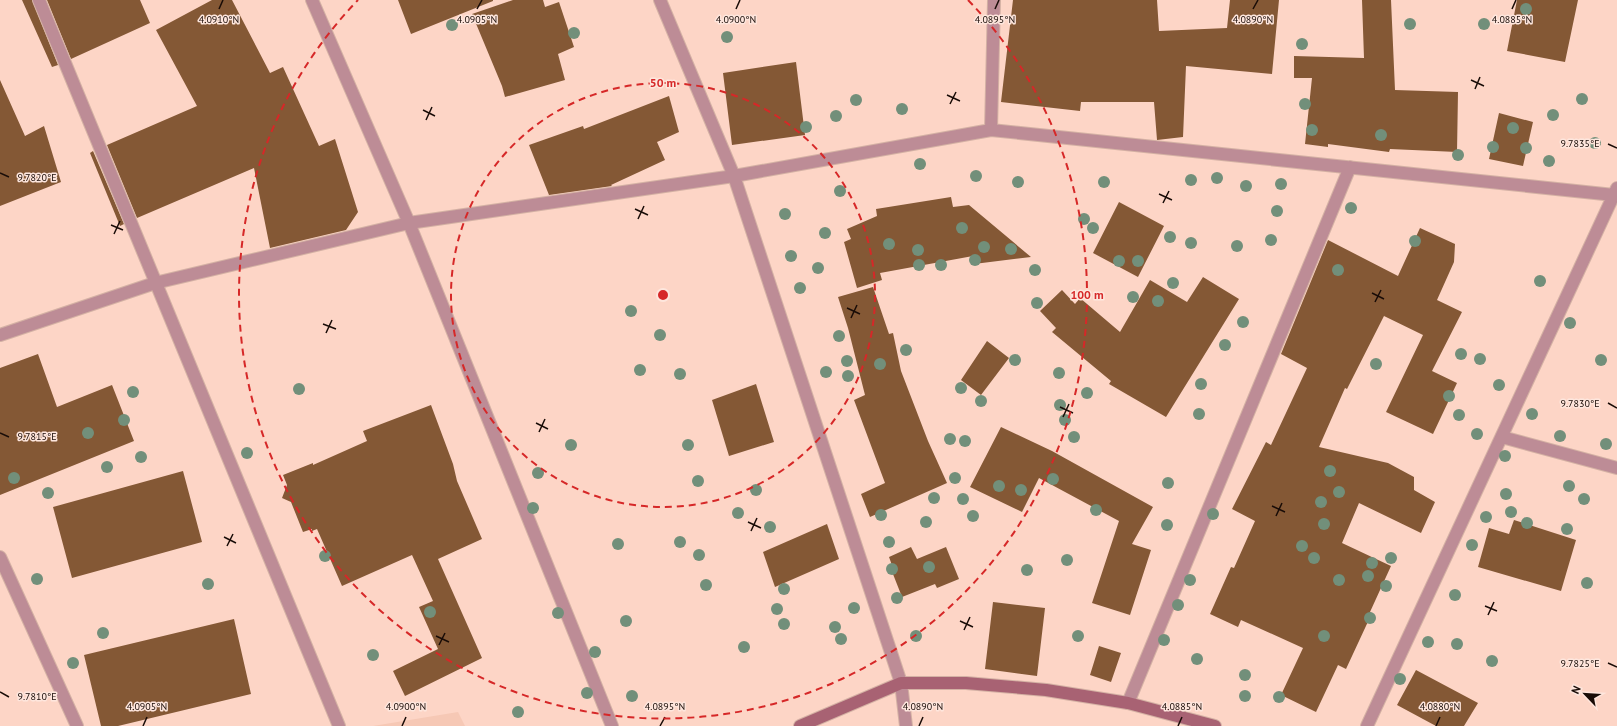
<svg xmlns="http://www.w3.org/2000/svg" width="1617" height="726" font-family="'PT Sans',sans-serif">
	<rect width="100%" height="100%" fill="#fdd5c6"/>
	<!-- built -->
	<path fill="#f6c8b5" d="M458,712L465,726H373Z"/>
	<!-- building -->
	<path fill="#845835" d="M22,0H32L58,65L52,67Z
		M47,0H140L150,23L71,59Z
		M212,0H232L270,73L283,67L319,146L335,139L358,212L346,230L270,248L254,168L137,218L107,145L197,106L156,30Z
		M398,0H493V1L411,34Z
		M513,0H543L545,7L559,2L574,47L558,54L565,80L505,97L502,86L472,14Z
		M1013,0H1157L1159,31L1227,28L1230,0H1279L1272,74L1186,66L1183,137L1157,140L1154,102H1081L1080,111L1001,102Z
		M1362,0H1391L1395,90L1458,92L1457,152L1390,149L1389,152L1328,144V147L1305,144L1312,78H1294V56L1364,58Z
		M1517,0H1578L1565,62L1507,51Z
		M796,62L805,135L732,145L723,73Z
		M0,80L25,136L44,126L61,182L0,206Z
		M669,96L679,132L657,142L665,160L611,185L612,186L549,195L529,145L583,126L584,129Z
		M1499,113L1533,122L1523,166L1489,159Z
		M93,151L124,224L120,226L90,153Z
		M951,197L953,207L969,205L1031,257L974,264L973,256L880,273L882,280L857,288L844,242L851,239L847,229L877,216L876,209Z
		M1119,202L1164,226L1138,277L1093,253Z
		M1420,228L1455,244L1454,262L1437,300L1462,312L1432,371L1457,383L1433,434L1386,412L1423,335L1384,316L1385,314L1347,389L1345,388L1319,447L1388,463L1414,477V490L1435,502L1421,533L1359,503L1342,543L1391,566L1370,612L1372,613L1346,669L1338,665L1316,712L1281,695L1303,648L1241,620L1238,627L1210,614L1231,567L1234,568L1255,521L1232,509L1266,442L1271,445L1307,368L1281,354L1328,240L1398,276Z
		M1203,277L1239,299L1166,417L1109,384L1111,381L1052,332L1056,328L1040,311L1062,290L1075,304L1080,298L1120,332L1150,280L1187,302Z
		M873,287L889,334L893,333L901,371L928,441L947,483L870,517L861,494L885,483L854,400L865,395L848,328L838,297Z
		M987,341L1009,358L981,395L961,380Z
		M38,354L57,407L112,385L134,441L0,495V368Z
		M756,384L774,442L729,456L712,400Z
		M431,405L453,464L457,481L482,539L438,559L482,658L405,696L393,671L438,649L419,607L433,601L412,555L342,586L317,529L312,531V529L303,532L291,502L282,498L287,485L283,475L313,463V465L367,441L363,431Z
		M1001,427L1052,451L1153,507L1132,544L1151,550L1130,615L1092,603L1119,521L1039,478L1022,512L970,487Z
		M183,471L202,542L72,578L53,507Z
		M1514,520L1576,540L1561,591L1478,567L1489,528L1509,534Z
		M827,524L839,559L775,587L763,552Z
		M911,547L917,559L946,547L959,579L937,588L935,584L902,597L891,569L893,568L889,557Z
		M993,602L1045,608L1037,676L985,669Z
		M234,619L251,694L118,726H101L84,655Z
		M1099,646L1121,653L1111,682L1090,675Z
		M1416,670L1478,703L1464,726H1436L1397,705Z"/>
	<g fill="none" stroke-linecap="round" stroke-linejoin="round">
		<!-- street casing -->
		<g stroke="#d4b1a4" stroke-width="14">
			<path id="street" d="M39,0L339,726
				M312,0L409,223L612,726
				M660,0L734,176L901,683L906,726
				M991,130L994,0
				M0,335L155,283L409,223L734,176L991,130L1614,195
				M1502,437L1617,468
				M0,557L77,726
				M1128,703L1350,167
				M1367,726L1617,188"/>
		</g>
		<!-- secondary casing -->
		<g stroke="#d4b1a4" stroke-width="14">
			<path id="secondary" d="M800,726L901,683H966L1046,690L1128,703L1215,726"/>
		</g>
		<!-- street -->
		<use href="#street" stroke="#bd8c96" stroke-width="12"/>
		<!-- secondary -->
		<use href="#secondary" stroke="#a86273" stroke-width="12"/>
	</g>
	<!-- trees -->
	<g fill="#728f7a">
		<circle cx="1526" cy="9" r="6"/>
		<circle cx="1410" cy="24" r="6"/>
		<circle cx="1484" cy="24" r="6"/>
		<circle cx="452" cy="25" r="6"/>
		<circle cx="574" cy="33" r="6"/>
		<circle cx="727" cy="37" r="6"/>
		<circle cx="1302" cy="44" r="6"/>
		<circle cx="1582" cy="99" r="6"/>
		<circle cx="856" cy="100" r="6"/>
		<circle cx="1305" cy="104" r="6"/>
		<circle cx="902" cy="109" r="6"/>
		<circle cx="1553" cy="115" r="6"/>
		<circle cx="836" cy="116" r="6"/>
		<circle cx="806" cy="127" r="6"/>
		<circle cx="1513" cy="128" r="6"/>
		<circle cx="1312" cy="130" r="6"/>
		<circle cx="1381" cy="135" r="6"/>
		<circle cx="1595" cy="143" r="6"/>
		<circle cx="1493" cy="147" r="6"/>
		<circle cx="1526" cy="148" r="6"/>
		<circle cx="1458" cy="155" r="6"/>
		<circle cx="1549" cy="161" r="6"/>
		<circle cx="920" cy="164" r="6"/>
		<circle cx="976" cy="176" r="6"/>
		<circle cx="1217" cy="178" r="6"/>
		<circle cx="1191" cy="180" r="6"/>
		<circle cx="1018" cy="182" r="6"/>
		<circle cx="1104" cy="182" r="6"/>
		<circle cx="1281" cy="184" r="6"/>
		<circle cx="1246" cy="186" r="6"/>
		<circle cx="840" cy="191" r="6"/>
		<circle cx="1351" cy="208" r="6"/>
		<circle cx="1277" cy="211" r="6"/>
		<circle cx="785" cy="214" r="6"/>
		<circle cx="1084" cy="219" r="6"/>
		<circle cx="962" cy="228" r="6"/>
		<circle cx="1093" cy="228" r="6"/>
		<circle cx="825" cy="233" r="6"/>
		<circle cx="1170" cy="237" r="6"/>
		<circle cx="1271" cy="240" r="6"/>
		<circle cx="1415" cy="241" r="6"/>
		<circle cx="1191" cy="243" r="6"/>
		<circle cx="889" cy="244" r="6"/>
		<circle cx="1237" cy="246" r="6"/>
		<circle cx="984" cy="247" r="6"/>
		<circle cx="1011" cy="249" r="6"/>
		<circle cx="918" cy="250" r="6"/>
		<circle cx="791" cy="256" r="6"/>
		<circle cx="975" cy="260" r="6"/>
		<circle cx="1119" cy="261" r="6"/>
		<circle cx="1138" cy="261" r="6"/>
		<circle cx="919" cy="265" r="6"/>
		<circle cx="941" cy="265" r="6"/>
		<circle cx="818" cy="268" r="6"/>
		<circle cx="1035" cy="270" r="6"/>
		<circle cx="1338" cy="270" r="6"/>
		<circle cx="1540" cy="281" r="6"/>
		<circle cx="1173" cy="283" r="6"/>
		<circle cx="800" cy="288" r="6"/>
		<circle cx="1133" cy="297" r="6"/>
		<circle cx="1158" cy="301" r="6"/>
		<circle cx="1037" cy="303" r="6"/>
		<circle cx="631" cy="311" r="6"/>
		<circle cx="1243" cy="322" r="6"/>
		<circle cx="1570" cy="323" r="6"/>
		<circle cx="660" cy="335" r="6"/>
		<circle cx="839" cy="336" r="6"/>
		<circle cx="1225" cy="345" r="6"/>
		<circle cx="906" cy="350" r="6"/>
		<circle cx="1461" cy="354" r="6"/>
		<circle cx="1480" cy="359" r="6"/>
		<circle cx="1015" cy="360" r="6"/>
		<circle cx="1601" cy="360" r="6"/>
		<circle cx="847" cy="361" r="6"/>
		<circle cx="880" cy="364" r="6"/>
		<circle cx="1376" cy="364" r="6"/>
		<circle cx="640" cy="370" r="6"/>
		<circle cx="826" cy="372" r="6"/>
		<circle cx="1059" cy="373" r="6"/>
		<circle cx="680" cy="374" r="6"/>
		<circle cx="848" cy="376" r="6"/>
		<circle cx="1201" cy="384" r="6"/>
		<circle cx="1499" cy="385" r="6"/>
		<circle cx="961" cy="388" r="6"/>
		<circle cx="299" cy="389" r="6"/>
		<circle cx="133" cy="392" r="6"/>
		<circle cx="1087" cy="393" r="6"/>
		<circle cx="1449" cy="396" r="6"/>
		<circle cx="981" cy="401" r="6"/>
		<circle cx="1060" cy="405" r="6"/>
		<circle cx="1199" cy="414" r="6"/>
		<circle cx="1532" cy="414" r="6"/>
		<circle cx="1459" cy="415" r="6"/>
		<circle cx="124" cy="420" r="6"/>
		<circle cx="1065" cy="420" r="6"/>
		<circle cx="88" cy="433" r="6"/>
		<circle cx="1477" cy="434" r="6"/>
		<circle cx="1560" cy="436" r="6"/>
		<circle cx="1074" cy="437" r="6"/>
		<circle cx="950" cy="439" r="6"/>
		<circle cx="965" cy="441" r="6"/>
		<circle cx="1606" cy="444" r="6"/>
		<circle cx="571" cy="445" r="6"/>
		<circle cx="688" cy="445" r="6"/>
		<circle cx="247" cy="453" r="6"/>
		<circle cx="1505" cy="456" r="6"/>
		<circle cx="141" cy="457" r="6"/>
		<circle cx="107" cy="467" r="6"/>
		<circle cx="1330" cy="471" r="6"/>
		<circle cx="538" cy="473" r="6"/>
		<circle cx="14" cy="478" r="6"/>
		<circle cx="955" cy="478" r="6"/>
		<circle cx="1053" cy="479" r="6"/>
		<circle cx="698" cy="481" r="6"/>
		<circle cx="1168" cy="483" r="6"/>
		<circle cx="999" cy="486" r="6"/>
		<circle cx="1569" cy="486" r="6"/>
		<circle cx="756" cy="490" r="6"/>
		<circle cx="1021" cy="490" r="6"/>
		<circle cx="1339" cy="492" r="6"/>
		<circle cx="48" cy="493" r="6"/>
		<circle cx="1506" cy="494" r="6"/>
		<circle cx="934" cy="498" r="6"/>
		<circle cx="963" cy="499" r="6"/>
		<circle cx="1584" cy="499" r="6"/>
		<circle cx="1321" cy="502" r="6"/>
		<circle cx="533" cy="508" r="6"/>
		<circle cx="1096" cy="510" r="6"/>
		<circle cx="1511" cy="512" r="6"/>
		<circle cx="738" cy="513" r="6"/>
		<circle cx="1213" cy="514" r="6"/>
		<circle cx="881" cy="515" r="6"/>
		<circle cx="973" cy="516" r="6"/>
		<circle cx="1486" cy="517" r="6"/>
		<circle cx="926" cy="522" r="6"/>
		<circle cx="1527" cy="523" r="6"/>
		<circle cx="1324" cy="524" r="6"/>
		<circle cx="1167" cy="525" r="6"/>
		<circle cx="770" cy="527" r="6"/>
		<circle cx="1567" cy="529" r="6"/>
		<circle cx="680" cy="542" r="6"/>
		<circle cx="889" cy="542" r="6"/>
		<circle cx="618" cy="544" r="6"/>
		<circle cx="1472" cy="545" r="6"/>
		<circle cx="1302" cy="546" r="6"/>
		<circle cx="699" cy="555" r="6"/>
		<circle cx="325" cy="556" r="6"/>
		<circle cx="1314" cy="558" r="6"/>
		<circle cx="1391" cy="558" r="6"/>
		<circle cx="1067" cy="560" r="6"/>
		<circle cx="1372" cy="563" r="6"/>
		<circle cx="929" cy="567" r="6"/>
		<circle cx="892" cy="569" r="6"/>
		<circle cx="1027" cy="570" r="6"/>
		<circle cx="1368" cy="576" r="6"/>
		<circle cx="37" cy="579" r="6"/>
		<circle cx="1190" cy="580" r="6"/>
		<circle cx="1339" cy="580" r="6"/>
		<circle cx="1587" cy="583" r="6"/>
		<circle cx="208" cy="584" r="6"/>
		<circle cx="706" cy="585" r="6"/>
		<circle cx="1386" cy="586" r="6"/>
		<circle cx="784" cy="589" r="6"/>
		<circle cx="1455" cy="595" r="6"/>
		<circle cx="897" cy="598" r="6"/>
		<circle cx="1178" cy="605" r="6"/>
		<circle cx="854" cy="608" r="6"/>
		<circle cx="777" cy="609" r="6"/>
		<circle cx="430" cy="612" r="6"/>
		<circle cx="558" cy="613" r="6"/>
		<circle cx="1370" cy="618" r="6"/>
		<circle cx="626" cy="621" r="6"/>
		<circle cx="784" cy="624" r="6"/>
		<circle cx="835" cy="627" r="6"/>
		<circle cx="103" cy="633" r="6"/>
		<circle cx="916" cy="636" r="6"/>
		<circle cx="1078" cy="636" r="6"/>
		<circle cx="1324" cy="636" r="6"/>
		<circle cx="841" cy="639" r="6"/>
		<circle cx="1164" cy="640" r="6"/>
		<circle cx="1428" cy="642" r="6"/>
		<circle cx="1457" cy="644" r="6"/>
		<circle cx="744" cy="647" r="6"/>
		<circle cx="595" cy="652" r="6"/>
		<circle cx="373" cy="655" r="6"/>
		<circle cx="1197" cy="659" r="6"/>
		<circle cx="1492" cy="661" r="6"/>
		<circle cx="73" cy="663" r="6"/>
		<circle cx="1245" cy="675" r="6"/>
		<circle cx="1400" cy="679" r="6"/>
		<circle cx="587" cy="693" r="6"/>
		<circle cx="632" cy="696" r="6"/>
		<circle cx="1245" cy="696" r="6"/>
		<circle cx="1279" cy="697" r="6"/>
		<circle cx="518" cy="712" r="6"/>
	</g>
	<!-- ticks -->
	<path fill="none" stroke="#190c07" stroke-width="1.5" d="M219,9L223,0M477,9L482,0M736,9L740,0M995,9L999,0M1253,9L1258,0M1512,9L1516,0M1471,80L1484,86M1475,89L1480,77M947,95L960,101M950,104L956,92M423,110L435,116M426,120L432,107M1608,144L1617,148M0,173L9,177M1159,194L1172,200M1163,203L1169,191M635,209L648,215M638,219L644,206M111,225L123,230M114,234L120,221M1372,293L1384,299M1375,302L1381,290M847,308L860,314M851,318L857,305M323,324L336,329M326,333L332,320M1608,403L1617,408M1060,407L1073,413M1063,417L1069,404M536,423L548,429M539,432L545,419M0,433L9,437M1272,506L1285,512M1276,516L1282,503M748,522L761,528M751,531L757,518M224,537L236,543M227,546L233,534M1485,606L1497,611M1488,615L1494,602M960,621L973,627M964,630L970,617M436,636L449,642M439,645L445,633M1608,663L1617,667M0,692L9,697M143,726L147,717M402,726L406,717M660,726L665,717M919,726L923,717M1178,726L1182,717M1436,726L1440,717"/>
	<!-- distance rings -->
	<g fill="none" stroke="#d62828" stroke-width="2" stroke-dasharray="7 5">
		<circle cx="663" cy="295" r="212"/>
		<path d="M968 0A424 424 0 1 1 358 0"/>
	</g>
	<g font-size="10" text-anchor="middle" fill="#190c07" stroke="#fee6dd" stroke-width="3" stroke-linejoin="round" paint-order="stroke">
		<text x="219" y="23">4.0910°N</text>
		<text x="477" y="23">4.0905°N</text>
		<text x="736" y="23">4.0900°N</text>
		<text x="995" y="23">4.0895°N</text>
		<text x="1253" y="23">4.0890°N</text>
		<text x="1512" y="23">4.0885°N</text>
		<text x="1580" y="147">9.7835°E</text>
		<text x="37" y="181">9.7820°E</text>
		<text x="1580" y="407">9.7830°E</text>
		<text x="37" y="440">9.7815°E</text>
		<text x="1580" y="667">9.7825°E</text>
		<text x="37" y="700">9.7810°E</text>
		<text x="1440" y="710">4.0880°N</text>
		<text x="147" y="710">4.0905°N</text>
		<text x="406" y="710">4.0900°N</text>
		<text x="665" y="710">4.0895°N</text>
		<text x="923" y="710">4.0890°N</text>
		<text x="1182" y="710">4.0885°N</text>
	</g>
	<circle cx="663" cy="295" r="6" fill="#d62828" stroke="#fee6dd" stroke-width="2"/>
	<g font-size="12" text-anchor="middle" font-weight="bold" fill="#d62828" stroke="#fee6dd" stroke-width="3" stroke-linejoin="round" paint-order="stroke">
		<text x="663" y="87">50 m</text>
		<text x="1087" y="299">100 m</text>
	</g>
	<!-- north arrow -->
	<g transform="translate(1585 694) rotate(295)" stroke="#fee6dd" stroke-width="3" paint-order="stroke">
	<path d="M0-3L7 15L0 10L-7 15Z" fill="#190c07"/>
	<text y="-6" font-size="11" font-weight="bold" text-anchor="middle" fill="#190c07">N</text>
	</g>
</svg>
